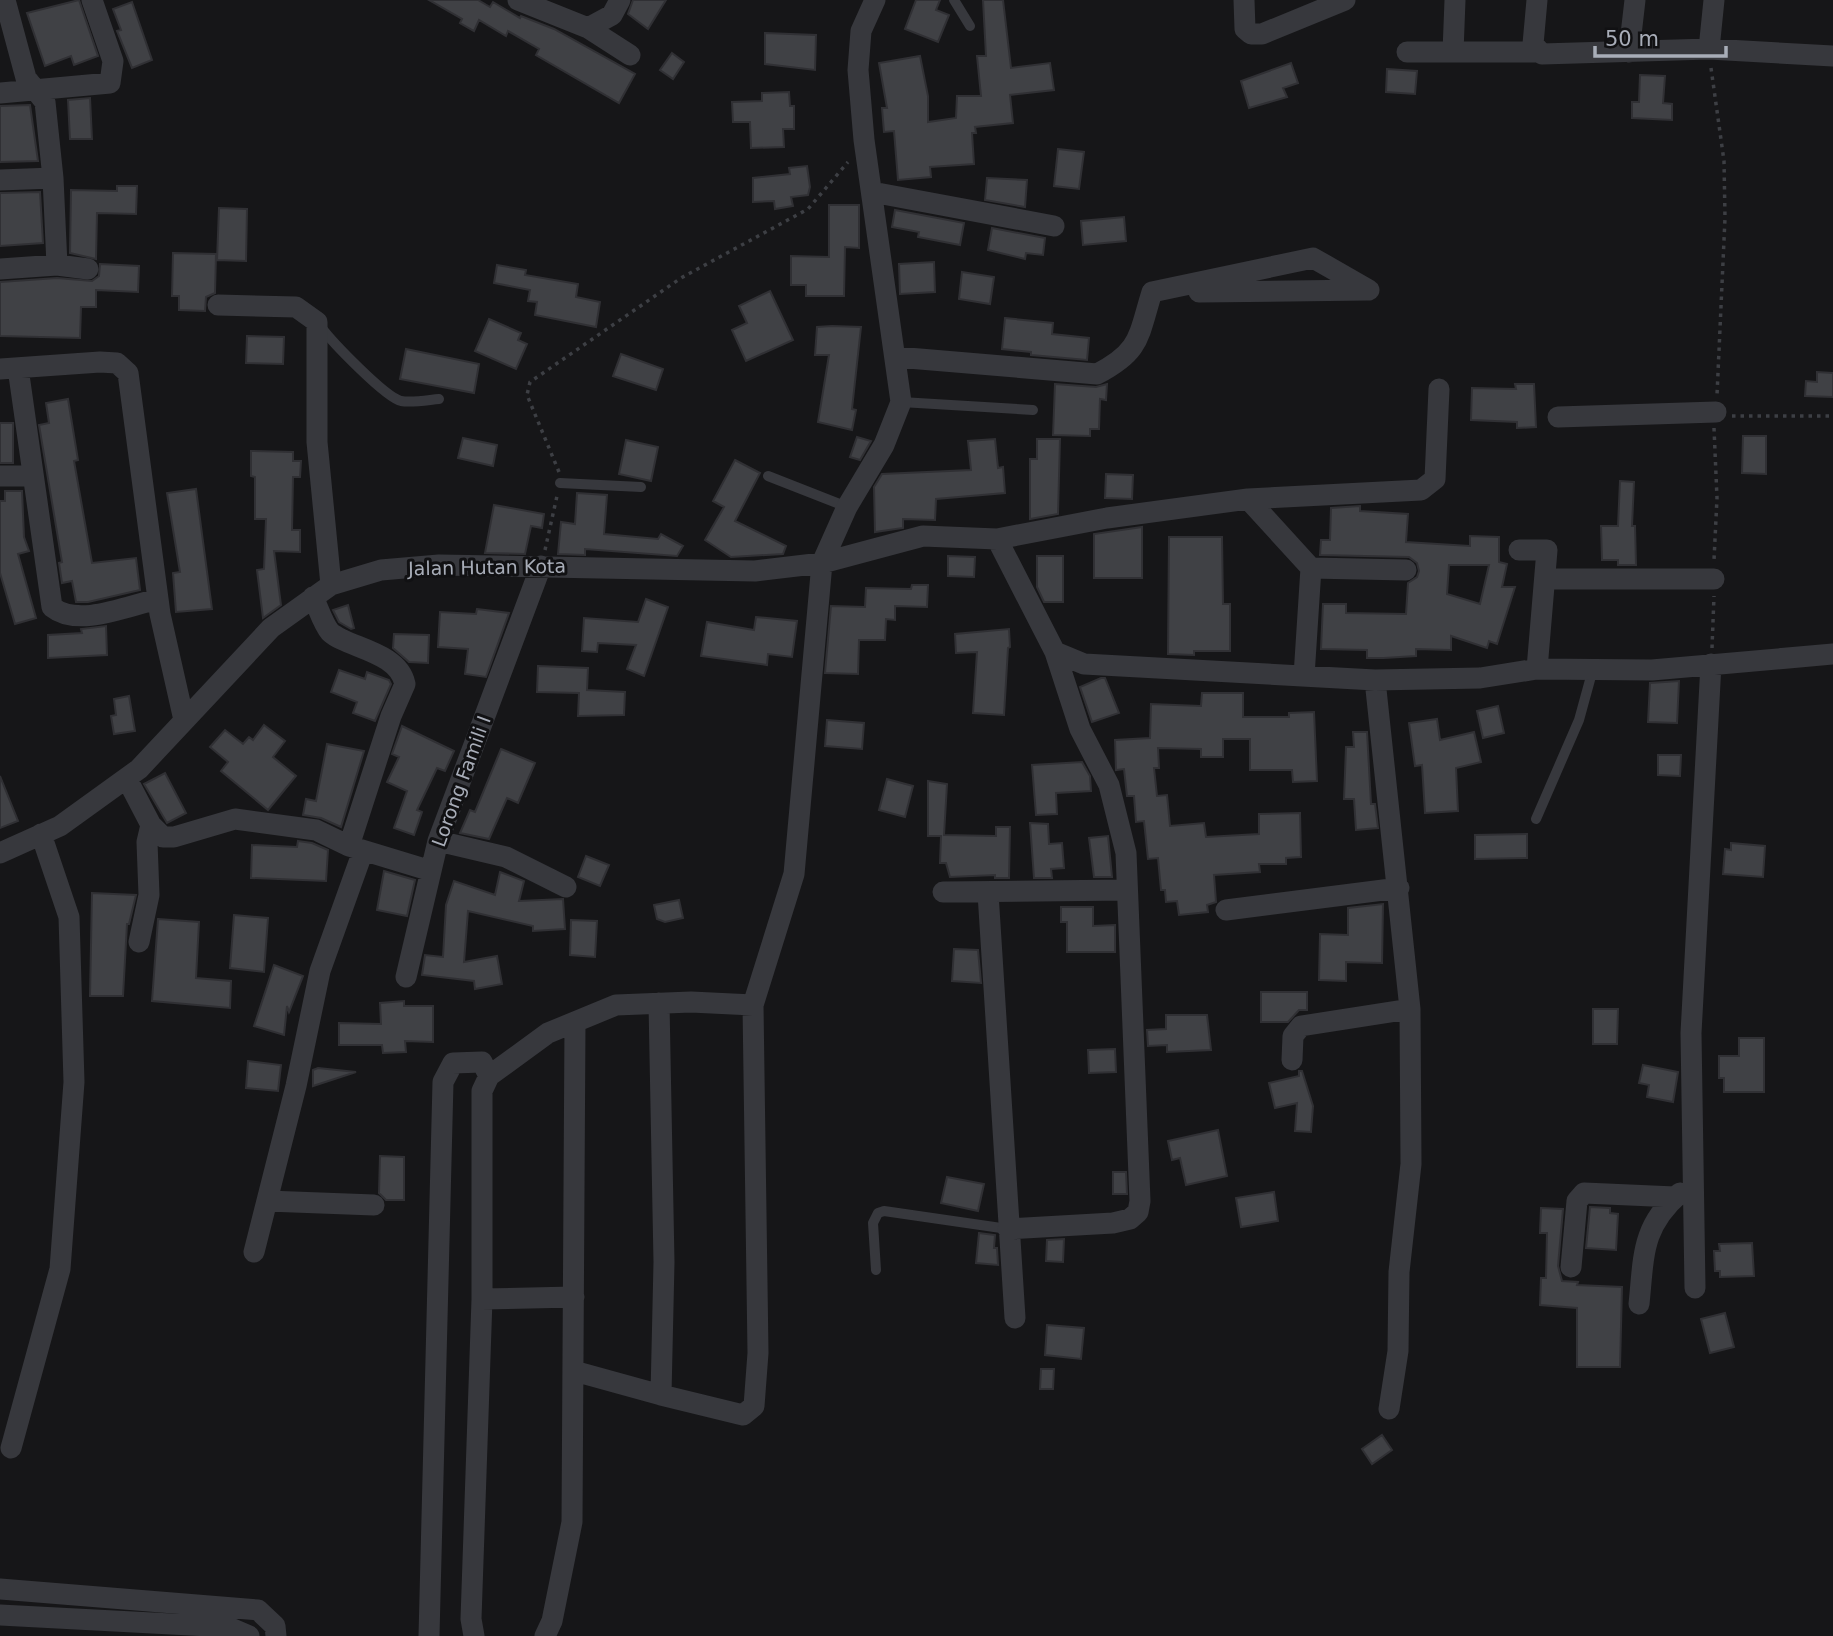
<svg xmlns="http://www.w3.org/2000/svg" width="1833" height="1636" font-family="'DejaVu Sans',sans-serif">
	<rect width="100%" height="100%" fill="#161618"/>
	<!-- building -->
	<path fill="#404145" stroke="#303034" stroke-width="2" fill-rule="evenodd" d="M79,0L98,56L74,65L71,56L45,66L27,13Z
		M429,0H478L490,7L493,2L520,18L521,16L554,29L635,74L619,103L536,55L539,49L508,31L506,36L479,20L474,31L460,23L462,19Z
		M633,0H666L648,29L628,14Z
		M916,0H940L936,10L949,15L938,42L905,29Z
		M983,0H1003L1011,68L1050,63L1054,90L1010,95L1013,123L975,127L976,133H972L974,164L930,167L931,177L898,180L894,131L884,132L882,108H887L879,63L920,56L928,96V122L956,118L957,96H981L977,56H986Z
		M132,2L152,60L132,68L117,31L121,30L113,9Z
		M765,33L816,35L815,70L765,64Z
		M672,53L684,62L673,79L660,70Z
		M1291,63L1298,83L1283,88L1287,97L1249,108L1241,81Z
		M1387,69L1417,71L1415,94L1386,92Z
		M1640,75L1665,76L1663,103L1672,104V120L1632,118V102H1639Z
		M789,92L790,106H794V129H783L784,147L751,148L750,122H733L732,102L762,101V93Z
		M90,98L92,139H70L68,100Z
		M30,105L38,161L0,162V106Z
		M1058,149L1084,152L1079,189L1054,186Z
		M807,166L810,187L808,195L791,197L793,206L775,209L774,201L753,202V178L790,174L789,168Z
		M987,178L1027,180L1025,207L985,200Z
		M117,186H137L136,214L97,213L96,259L70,253L71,190L117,191Z
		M40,192L43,243L0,246V193Z
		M829,205H859V248L845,247L844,296H806V285H791V256L829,257Z
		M219,208L247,209L246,261L217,260Z
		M895,210L964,223L960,245L918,237L919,232L892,227Z
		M1124,217L1126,241L1083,245L1081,221Z
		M992,228L1045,238L1043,255L1026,253L1025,259L988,250Z
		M173,253L216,254L215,293L206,297L205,311L179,310V296H172Z
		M934,262L935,292L900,294L899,264Z
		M100,264L139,266L138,292L96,290V307H81L80,338L0,336V282L57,278L92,281L99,276Z
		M497,265L526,270L525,275L578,284L576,297L600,302L596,327L535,315L537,302L528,301L530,290L494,283Z
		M962,272L994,277L990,304L959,299Z
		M770,291L793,340L746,361L732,330L747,323L739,306Z
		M1005,318L1053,323L1052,334L1089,338L1087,360L1031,355V352L1002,349Z
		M489,319L521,333L518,340L527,344L516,369L475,351Z
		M832,326L861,327L852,409L856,410L852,430L818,422L829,355H815L817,327Z
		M247,336L284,337L283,364L246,363Z
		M406,349L479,364L474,393L400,379Z
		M621,354L663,369L656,390L613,376Z
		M1817,372L1833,373V397L1805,396L1806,381L1817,382Z
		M1055,384L1096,387L1107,384L1106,400L1100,399L1099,429H1090V436L1053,435Z
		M1515,384H1534L1536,427L1517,428V422L1471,420L1472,388L1516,389Z
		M68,399L78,460L74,461L92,563L136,558L140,590L88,602H76L72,581L62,583L59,563L62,562L39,425L49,423L46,403Z
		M0,423H13V463H0Z
		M1743,436H1766V474L1742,473Z
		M857,437L871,441L860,460L850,457Z
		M463,438L497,445L493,466L458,458Z
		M995,439L998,468L1003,467L1005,493L936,499L935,520L903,519V528L875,532L874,487L882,474L971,470L968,441Z
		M1037,439H1060L1058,514L1030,519V459H1037Z
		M626,440L658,447L651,481L619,474Z
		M251,451L293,452V461H301L300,477H293L292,530H300V552L274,551L281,605L263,618L257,570L264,569L266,519H255V477L251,476Z
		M735,460L760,473L735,521L786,546L783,554L731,557L705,540L724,507L713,501Z
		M1106,474L1133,475L1132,499L1105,498Z
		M1620,481L1634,482L1632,526H1635L1636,565H1618V560H1602L1601,526H1618Z
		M196,489L212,609L176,612L173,573L180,572L167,493Z
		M5,491H22L24,537L29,551L18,554L36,618L15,624L0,573V501H5Z
		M577,493L607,495L604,534L658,539L661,534L683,546L677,556L585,549V555L558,554L561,522L575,524Z
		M494,505L544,514L542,528L531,526L525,554L485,553Z
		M1360,506V511L1408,514L1406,542L1470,546V536L1499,537V562L1507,564L1502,587H1515L1497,644L1489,641L1487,648L1451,636V650L1416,649V656L1384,658H1367V650L1321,649L1323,604H1346V613L1406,614L1408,583L1417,577L1419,571L1417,563L1409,557L1320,555L1321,540H1330L1331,508ZM1449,565H1489L1480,604L1447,594Z
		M1142,527V578H1094V534Z
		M1169,537H1222L1223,604H1230V651H1194V655L1168,654Z
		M948,556L975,557L974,577L948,576Z
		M1037,556H1063V602H1044L1037,587Z
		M912,585H928L927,607L895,606V620L886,619L885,640H859L858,674L825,673L831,606L865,607L866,588L911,589Z
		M646,599L668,607L644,676L627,669L636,645L598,643L597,652L582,651L584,618L638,622Z
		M348,605L354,628L351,629L339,622L333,610Z
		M477,609L509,613L486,677L465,674L468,649L438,647L440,612L476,614Z
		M756,617L797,621L792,657L768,654L767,665L701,656L707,622L754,630Z
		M106,626L107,655L48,658V635L82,633L81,629Z
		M1009,629L1010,647L1008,648L1004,715L973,713L977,652L956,653L955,634Z
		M394,634L429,635L428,663L409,662L393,648Z
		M538,666L588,668L587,690L625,692L624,715L578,716L579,693L537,692Z
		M339,670L365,679L367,672L389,680L391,684L375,721L353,713L357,702L331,692Z
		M1101,678H1105L1119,713L1092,722L1080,687Z
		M1679,681L1677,723L1648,722L1650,683Z
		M1202,693H1243V717H1289V713L1314,712L1317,781L1293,782L1292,770H1250V739H1223V757H1201V749L1158,748L1159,768H1154L1157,796L1167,795L1170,826L1204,823L1206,837L1259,834V814L1300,813L1301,857L1286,858V864H1259L1260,872L1214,875L1216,902L1207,905L1208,912L1179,915L1177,901L1166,902L1165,890H1161L1158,858L1148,859L1144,821L1136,822L1134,796H1127L1124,769L1116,770L1115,740L1150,738L1151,704L1201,706Z
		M129,696L135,731L114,734L111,716L116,715L114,699Z
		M1498,706L1504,733L1483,738L1477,711Z
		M1437,719L1440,740L1474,732L1481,762L1456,768L1458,811L1425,813L1422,765L1415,766L1409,723Z
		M827,720L864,723L862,749L825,746Z
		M264,725L285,741L273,757L296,776L268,810L221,771L228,762L210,747L225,730L243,744L249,737L253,740Z
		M402,726L454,751L445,771L437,768L417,810L422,812L414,835L394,828L407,791L387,782L399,757L392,754Z
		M1353,732H1367L1371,804H1375L1378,828L1356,830L1354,799H1344L1346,747H1354Z
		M327,744L364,751L341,827L321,818L303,815L306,799L316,801Z
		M501,749L535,763L518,803L507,798L489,839L460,833L470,810L475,812Z
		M1658,755H1681L1680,776L1658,775Z
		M1082,762L1090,776L1091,791L1056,793L1057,814L1036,815L1032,765Z
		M165,773L186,813L167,823L144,784Z
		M0,776L18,821L0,828Z
		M887,779L913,786L905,817L879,810Z
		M928,781L947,784L944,835L996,836V827H1010L1009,878H995V875L950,877L946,863H940L941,836H928Z
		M1030,823L1048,824L1049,844L1062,843L1064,868L1051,869L1052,878H1034Z
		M1527,834V858L1475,859V835Z
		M1108,836L1112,877H1094L1089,838Z
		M298,841L312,843L328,850L326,881L251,878L252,845L297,847Z
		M1731,843L1765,846L1763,877L1723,874L1725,849L1731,850Z
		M586,856L609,865L600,886L578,877Z
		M384,871L415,880L407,916L377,910Z
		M500,872L524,881L519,901L563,899L565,929L533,931V926L468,911L464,962L497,956L502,984L475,989L474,981L422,975L425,955L443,957L446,905L454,881L495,895Z
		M92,893L136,895L129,924H127L123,996H90Z
		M679,900L683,918L665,922L657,919L654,905Z
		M1383,904L1382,963L1346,962V981L1319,980L1320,934L1348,935V908Z
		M1061,907H1093V926L1115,925V952H1067V922H1061Z
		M234,915L268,918L264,972L230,968Z
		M158,919L199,922L196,978L231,981L230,1008L152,1001Z
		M571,920L597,921L595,957L570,955Z
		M954,949L978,950L981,983L952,981Z
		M274,965L303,976L289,1012L287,1006L284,1035L254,1026Z
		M1261,992H1307V1010H1299L1288,1022H1261Z
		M404,1001V1006H433V1042L405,1041L406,1052L383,1053L382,1045H339V1023L381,1024L380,1003Z
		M1593,1009H1618L1617,1044H1593Z
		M1166,1015H1207L1211,1050L1167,1052V1045L1148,1046L1147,1030L1166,1029Z
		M1739,1038H1764V1092H1724V1078H1719V1056H1739Z
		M1115,1049L1116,1072L1089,1073L1088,1050Z
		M248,1061L281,1065L278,1091L246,1088Z
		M1643,1065L1678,1072L1673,1102L1647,1097L1649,1085L1639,1083Z
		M318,1068L356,1072L313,1086V1070Z
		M1299,1071H1302L1313,1106L1311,1132L1295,1131L1297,1103L1275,1108L1269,1083L1299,1076Z
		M1218,1130L1227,1176L1186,1185L1180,1158L1172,1160L1168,1141Z
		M380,1156L404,1157V1200H386L379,1193Z
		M1113,1172H1126L1127,1194H1113Z
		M947,1177L984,1184L978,1211L941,1203Z
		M1274,1192L1278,1221L1241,1227L1236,1198Z
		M1590,1207L1610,1208V1213L1618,1214L1616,1250L1586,1248Z
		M1541,1208L1563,1209L1558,1266L1562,1281L1578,1282L1577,1285L1622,1287L1620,1367H1577V1308L1540,1305L1541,1278H1546L1547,1233H1540Z
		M979,1233L995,1235L994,1248H997L998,1265L976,1263Z
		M1064,1239L1063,1262L1046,1261L1047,1240Z
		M1752,1243L1754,1276L1720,1277V1271H1715L1714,1251H1720L1719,1244Z
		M1725,1313L1734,1347L1710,1353L1701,1319Z
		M1047,1325L1084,1328L1081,1359L1045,1355Z
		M1041,1369H1054L1053,1389H1040Z
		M1382,1435L1392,1450L1372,1464L1362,1449Z"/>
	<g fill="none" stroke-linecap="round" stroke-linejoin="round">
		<!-- path -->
		<path stroke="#3d3f44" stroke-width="3.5" stroke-dasharray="3.5 5" stroke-linecap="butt" d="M1711,68L1724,161L1725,218L1717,395
			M1732,416H1833
			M1714,428L1717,498L1714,560
			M559,472L527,395L530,382L681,278L808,209L848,162
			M545,550L557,496
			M1712,648L1714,596"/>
		<!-- service -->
		<path stroke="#37383d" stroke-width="10" d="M954,0L970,26
			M321,327C332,342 385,397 401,401C412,403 428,400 439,399
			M901,402L1033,410
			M768,476L847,507
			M560,483L641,487
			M1536,819L1579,720L1593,669
			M876,1270L873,1223L878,1213L884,1211L1008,1229"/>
		<!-- minor -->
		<path stroke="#37383d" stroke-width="21" d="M5,0L26,78L45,102L53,178L57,265
			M518,0L588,28L630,55
			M1244,0L1245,29L1251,34H1262L1345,0
			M1537,0L1533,44L1542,54L1709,49L1833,56
			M588,28L612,15L620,0
			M1709,49L1714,0
			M1407,52H1537
			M1453,52L1455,0
			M1629,52L1635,0
			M0,93L110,83L113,61L92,0
			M0,180L53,178
			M872,192L1054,226
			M0,269L57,265L88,269
			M1152,292L1313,258L1369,290
			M1199,292L1367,290
			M218,305L296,307L317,322V442L331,585
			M896,357L1097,374C1141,351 1138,337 1152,292
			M18,368L52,607C78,628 127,606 158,599
			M0,369L100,362L117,363L128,373L160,614L184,720
			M1558,417L1716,412
			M0,476H32
			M1248,499L1311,568L1304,676
			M997,539L1107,518L1248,499L1421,490L1435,479L1439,389
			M1519,550H1547L1537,669
			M1311,568L1406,570
			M1545,579H1714
			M313,597C318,607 323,624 330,632C347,648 398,651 405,684L391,716L349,846
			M1375,680L1410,1009L1411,1164L1399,1272L1398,1351L1389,1409
			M127,779L151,825L163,837H174L235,819L316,830L349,846L428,870
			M438,841L506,857L566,887
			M0,853L60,826L139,769L271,628L331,585L381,570L439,565L755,571L822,563L923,536L997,539L1055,652L1084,664L1375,680L1480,678L1537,669L1652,670L1833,654
			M943,892L1127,890
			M988,893L1015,1318
			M1226,910L1399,888
			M139,942L149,895L147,842L151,825
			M406,977L438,841L541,566
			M1292,1060L1293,1036L1301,1026L1410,1009
			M267,1201L374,1205
			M1008,1229L1113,1223L1130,1219L1138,1212L1140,1201L1126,853L1109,785L1080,729L1055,652
			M254,1252L296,1086L320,971L363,851
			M1571,1267L1577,1201L1584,1193L1675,1197
			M1695,1288L1691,1033L1711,664
			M482,1299L574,1297
			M1639,1304C1644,1256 1641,1227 1680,1193
			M574,1371L661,1395L664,1262L659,1003
			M661,1395L743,1415L754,1406L758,1353L753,1005
			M11,1448L60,1269L74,1082L69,917L41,834
			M0,1589L258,1610L275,1626L276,1636
			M0,1615L228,1627L249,1636
			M429,1636L443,1082L453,1063L482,1062L489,1076
			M474,1636L471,1619L482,1299V1091L489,1076L548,1033L616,1005L691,1002L753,1005L794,874L822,563L847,507L884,445L901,402L864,140L858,70L861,31L875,0
			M545,1636L552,1621L572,1522L575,1023"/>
	</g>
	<g text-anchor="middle" stroke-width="6" stroke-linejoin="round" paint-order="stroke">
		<!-- street labels -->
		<g font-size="19" fill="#a8adb8" stroke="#111113">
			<text transform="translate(487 567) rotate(-1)" y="7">Jalan Hutan Kota</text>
			<text transform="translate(461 781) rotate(-70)" y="7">Lorong Famili I</text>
		</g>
	</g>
	<!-- scale -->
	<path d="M1595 46v10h131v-10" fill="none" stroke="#a8adb8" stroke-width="3.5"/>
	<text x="1605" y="46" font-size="21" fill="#a8adb8" stroke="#111113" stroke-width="5" paint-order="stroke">50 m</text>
</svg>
